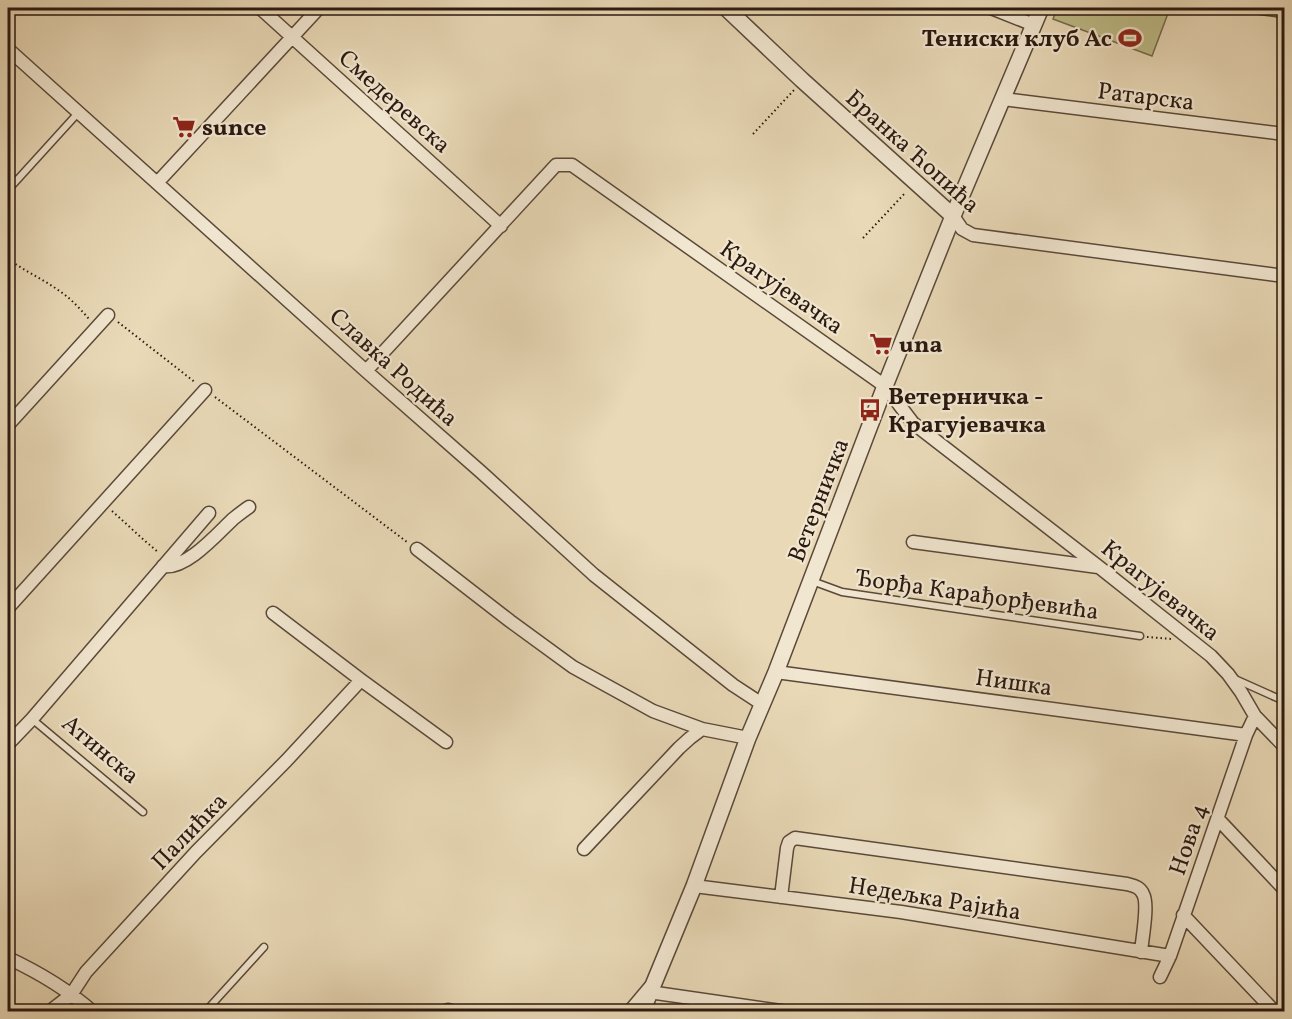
<svg xmlns="http://www.w3.org/2000/svg" width="1292" height="1019" font-family="Vollkorn,serif">
	<rect width="100%" height="100%" fill="#e9d9b7"/>
	<filter id="stains"><feTurbulence type="fractalNoise" baseFrequency=".00333" numOctaves="4"/><feColorMatrix values="0 0 0 0 .2 0 0 0 0 .09 0 0 0 0 .02 0 0 0 .5 -.17"/></filter>
	<radialGradient id="worn" r=".72"><stop offset=".6" stop-color="#630" stop-opacity="0"/><stop offset="1" stop-color="#630" stop-opacity=".3"/></radialGradient>
	<!-- green -->
	<path fill="#bebd89" stroke="#746b4c" stroke-width="1.5" d="M1057,8H1170L1152,56L1053,19Z"/>
	<g fill="none" stroke-linecap="round" stroke-linejoin="round">
		<!-- service casing -->
		<g stroke="#5a493a" stroke-width="9">
			<path id="service" d="M8,190L78,113
				M812,581L842,592L1140,636
				M1235,679L1284,701
				M32,719L143,812
				M205,1012L264,947"/>
		</g>
		<!-- minor casing -->
		<g stroke="#5a493a" stroke-width="15">
			<path id="minor" d="M260,8L501,226
				M991,8L1034,25
				M1261,8L1284,11
				M8,49L366,371L481,472L594,575L733,685L762,704
				M1003,99L1284,134
				M157,183L319,8
				M953,216L962,229L973,235L1284,276
				M366,371L556,165H572L885,386L913,423L1099,567L1211,656L1228,674L1241,692L1255,716L1284,746
				M8,425L108,315
				M913,542L1098,567
				M417,549L510,621L573,667L653,711L702,729L748,738
				M163,566C186,570 217,534 233,519C238,515 243,511 249,507
				M8,608L205,390
				M273,613L361,680L446,742
				M776,672L1246,735
				M8,744L32,719L209,513
				M1218,819L1284,889
				M584,849L679,748L690,738L702,729
				M694,886L901,912L1170,956
				M781,897L787,848L789,842L795,838L1127,884C1134,886 1140,887 1143,894C1149,904 1142,939 1141,952
				M1183,915L1275,1012
				M8,958C38,972 67,989 93,1012
				M1160,977L1170,956L1246,735L1255,716
				M649,992L788,1012
				M49,1012L71,995L86,972L196,852L286,761L361,680
				M443,1012L448,1010L455,1012
				M629,1012L650,987"/>
		</g>
		<!-- tertiary casing -->
		<g stroke="#5a493a" stroke-width="18">
			<path id="tertiary" d="M726,8L802,80L953,216
				M642,1012L694,886L748,738L776,672L885,386L953,216L1041,8"/>
		</g>
		<!-- path -->
		<path stroke="#2a1910" stroke-width="2" stroke-dasharray="1.5 3" stroke-linecap="butt" d="M753,134L794,90
			M863,238L906,192
			M8,259C26,272 47,281 65,295C74,302 82,311 89,319
			M118,322L196,383
			M215,397L407,542
			M112,511L144,540L159,553
			M1147,637L1172,639"/>
		<!-- service -->
		<use href="#service" stroke="#f1e6d0" stroke-width="6"/>
		<!-- minor -->
		<use href="#minor" stroke="#f1e6d0" stroke-width="12"/>
		<!-- tertiary -->
		<use href="#tertiary" stroke="#f1e6d0" stroke-width="15"/>
	</g>
	<!-- icons -->
	<defs>
		<g id="stadium-bare" transform="scale(1.8)"><path d="M0-5a6.5 5 0 1 0 0 10a6.5 5 0 1 0 0-10ZM-3.5-1.8h7v3.6h-7Z" fill="#8f2418" stroke="#f1e6d0" stroke-width="2.5" paint-order="stroke"/></g>
		<g id="supermarket-bare" transform="scale(1.8)"><path d="M-6-5.5h2.5l.6 2H6L4.5 2H-2.5L-4.4-4H-6ZM-1.5 3.2a1.3 1.3 0 1 0 .1 0ZM3 3.2a1.3 1.3 0 1 0 .1 0Z" fill="#8f2418" stroke="#f1e6d0" stroke-width="2.5" paint-order="stroke"/></g>
		<g id="bus-bare" transform="scale(1.8)"><path d="M-5-6H5V4H4V6H2V4H-2V6H-4V4H-5ZM-3.5-4V0h7V-4ZM-3.5 1.2v1.5H-2V1.2ZM2 1.2v1.5H3.5V1.2Z" fill="#8f2418" stroke="#f1e6d0" stroke-width="2.5" paint-order="stroke"/></g>
	</defs>
	<g fill-rule="evenodd">
		<use href="#stadium-bare" x="1130" y="38"/>
		<use href="#supermarket-bare" x="184" y="127"/>
		<use href="#supermarket-bare" x="881" y="344"/>
		<use href="#bus-bare" x="870" y="410"/>
	</g>
	<g text-anchor="middle" stroke-width="4.5" stroke-linejoin="round" paint-order="stroke">
		<!-- poi labels -->
		<g font-size="24" font-weight="bold" fill="#2a1910" stroke="#f1e6d0" text-anchor="start">
			<text x="1112" y="46" text-anchor="end">Тениски клуб Ас</text>
			<text x="202" y="135">sunce</text>
			<text x="899" y="352">una</text>
			<text x="888" y="404">Ветерничка -<tspan x="888" dy="28">Крагујевачка</tspan></text>
		</g>
		<!-- street labels -->
		<g font-size="24" fill="#2a1910" stroke="#f1e6d0">
			<text transform="translate(1146 96) rotate(7)" y="8">Ратарска</text>
			<text transform="translate(395 101) rotate(42)" y="8">Смедеревска</text>
			<text transform="translate(913 151) rotate(42)" y="8">Бранка Ћопића</text>
			<text transform="translate(782 287) rotate(35)" y="8">Крагујевачка</text>
			<text transform="translate(394 367) rotate(42)" y="8">Славка Родића</text>
			<text transform="translate(818 500) rotate(-69)" y="8">Ветерничка</text>
			<text transform="translate(1161 590) rotate(39)" y="8">Крагујевачка</text>
			<text transform="translate(977 594) rotate(8)" y="8">Ђорђа Карађорђевића</text>
			<text transform="translate(1014 682) rotate(8)" y="8">Нишка</text>
			<text transform="translate(101 749) rotate(40)" y="8">Атинска</text>
			<text transform="translate(189 831) rotate(-46)" y="8">Палићка</text>
			<text transform="translate(1188 839) rotate(-71)" y="8">Нова 4</text>
			<text transform="translate(935 898) rotate(9)" y="8">Недељка Рајића</text>
		</g>
	</g>
	<!-- margin -->
	<rect width="1292" height="1019" fill="none" stroke="#e9d9b7" stroke-width="30"/>
	<rect x="9" y="9" width="1274" height="1001" fill="none" stroke="#2a1910" stroke-width="3"/>
	<rect x="15" y="15" width="1262" height="989" fill="none" stroke="#2a1910" stroke-width="1.5"/>
	<rect width="100%" height="100%" filter="url(#stains)"/>
	<rect width="100%" height="100%" fill="url(#worn)"/>
</svg>
